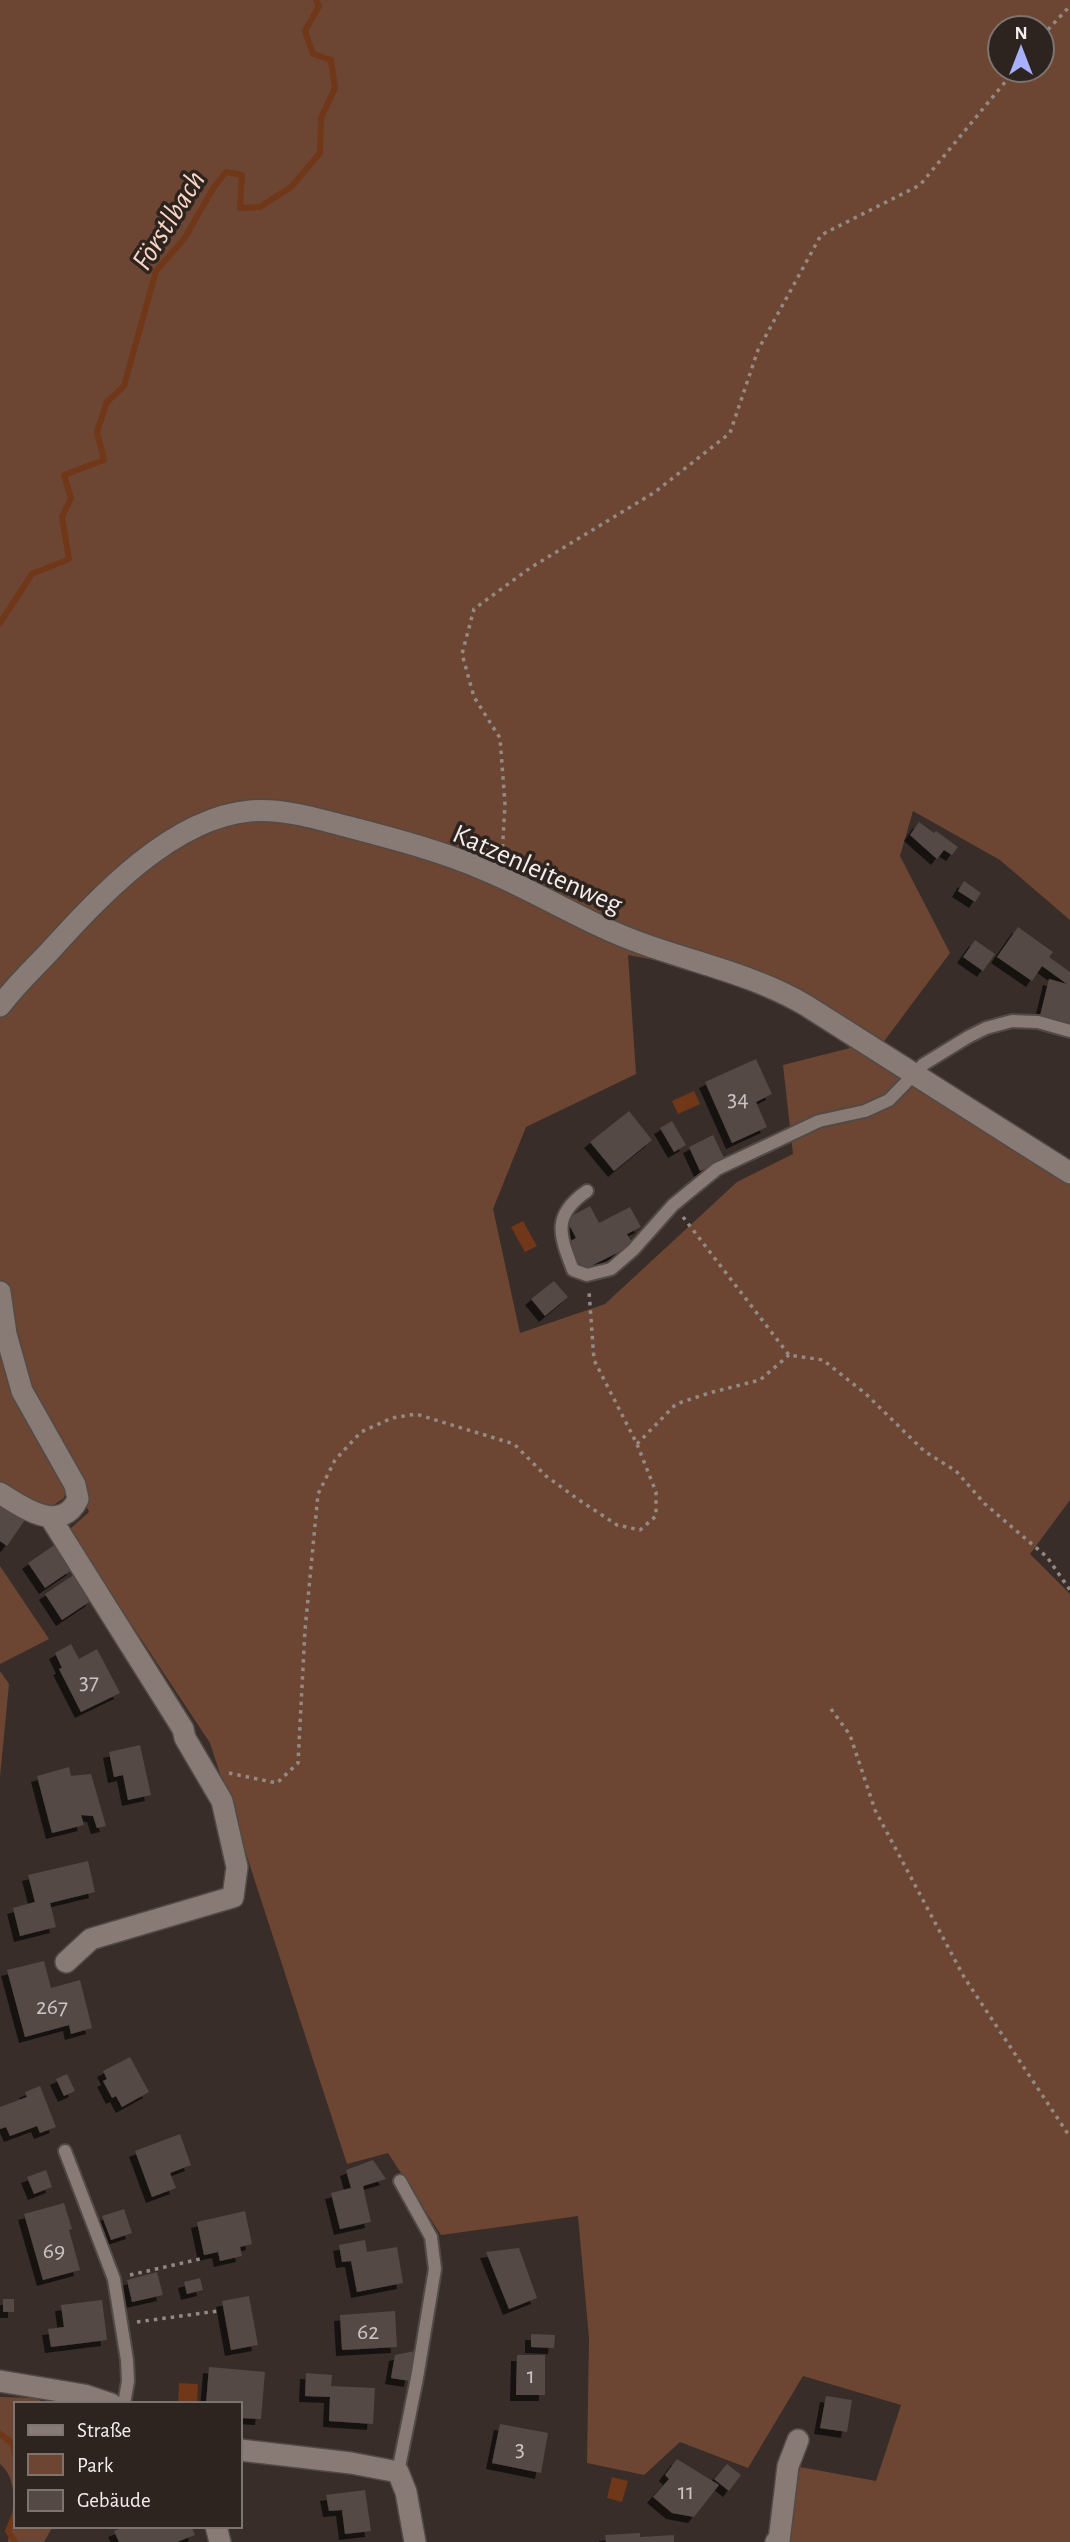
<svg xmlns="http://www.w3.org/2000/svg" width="1070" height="2542" font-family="'Alegreya Sans',sans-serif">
	<defs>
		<filter id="shadow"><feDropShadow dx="-6" dy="6" stdDeviation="0" flood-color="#0009"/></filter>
	</defs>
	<rect width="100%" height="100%" fill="#382d29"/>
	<!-- green -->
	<path fill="#6d4633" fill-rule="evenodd" d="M0,0H1070V920L1000,860L913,811L900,856L950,953L882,1044L1070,1163V1500L1030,1554L1070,1594V2542H787L800,2467L876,2481L901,2405L803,2376L748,2468L680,2442L644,2475L587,2463L589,2338L578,2216L441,2235L388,2153L347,2164L210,1743L69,1530L89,1512L43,1405L29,1418L68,1483L64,1498L52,1506L32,1502L0,1486ZM1000,28H1042V70H1000ZM628,955L676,964L733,978L801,1010L850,1048L783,1065L793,1154L737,1182L605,1304L520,1333L493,1209L526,1127L636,1074Z
		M0,1566L49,1639L0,1664Z
		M0,1671L9,1684L0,1777Z
		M0,2397L35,2398L48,2404H16V2526H53L44,2542H8C11,2516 22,2483 0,2464Z"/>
	<!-- water -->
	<path fill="#703719" d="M694,1091L700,1104L678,1114L672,1101Z
		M523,1221L537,1246L525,1252L511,1227Z
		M179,2383L198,2384L197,2404H178Z
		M612,2477L628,2481L622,2502L607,2498Z"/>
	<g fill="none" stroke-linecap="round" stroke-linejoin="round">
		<!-- stream -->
		<path stroke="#703719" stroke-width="6" d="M0,623L32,574L69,559L62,517L71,498L64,475L104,460L97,432L107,402L124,386L156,271L184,239L214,187L226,172L242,175L240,208L260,207L291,187L320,153L321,118L335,88L331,60L313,54L305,31L319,6L316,0
			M0,2434L12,2443L16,2457
			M15,2542L8,2531L14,2516L16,2517"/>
	</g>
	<!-- building -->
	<path fill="#544944" filter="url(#shadow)" d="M919,822L934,833L936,831L958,847L952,855L944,850L937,859L910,835Z
		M964,881L981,893L975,902L958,891Z
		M1018,927L1053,952L1049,957L1070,972V1024L1040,1016L1049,979L1067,984L1042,966L1032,981L997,957Z
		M975,940L995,954L983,971L963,957Z
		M756,1059L772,1094L756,1102L767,1127L732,1143L705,1082Z
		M629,1111L652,1140L614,1171L590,1142Z
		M672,1121L686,1145L674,1152L660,1128Z
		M713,1135L725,1160L700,1171L689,1147Z
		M590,1206L599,1223L630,1207L641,1227L627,1234L633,1245L583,1270L567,1243L576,1238L566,1219Z
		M554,1281L568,1297L545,1316L531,1299Z
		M0,1503L27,1517L7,1546L0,1541Z
		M56,1544L73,1569L45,1588L28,1563Z
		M75,1574L92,1600L62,1620L45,1594Z
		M71,1644L79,1659L97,1649L120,1693L81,1712L59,1669L62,1668L55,1653Z
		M140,1745L151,1795L128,1800L123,1775L114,1777L109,1752Z
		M69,1767L71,1776L91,1774L106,1826L97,1828L93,1816L81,1815L84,1825L52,1833L37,1776Z
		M88,1861L95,1892L50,1903L56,1927L20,1936L13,1908L35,1902L28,1875Z
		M44,1961L51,1988L80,1980L92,2028L71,2034L69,2025L25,2037L7,1970Z
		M130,2057L149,2092L122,2107L116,2096L112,2098L103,2081L107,2079L103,2071Z
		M67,2074L75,2091L64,2096L56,2079Z
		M40,2086L56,2127L40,2133L37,2126L10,2136L6,2127L0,2129V2107L27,2097L25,2092Z
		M180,2134L191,2165L170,2173L176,2188L152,2197L135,2151Z
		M373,2160L386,2179L363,2186L371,2222L340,2229L331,2193L351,2188L346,2170Z
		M46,2170L52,2187L34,2194L27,2177Z
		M64,2203L72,2229L69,2230L80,2270L43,2280L24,2214Z
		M124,2209L132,2233L111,2240L102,2216Z
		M245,2211L252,2244L240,2247L242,2256L220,2261L218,2252L204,2255L197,2222Z
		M365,2240L367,2252L397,2247L403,2283L357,2292L351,2261L342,2262L339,2245Z
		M519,2248L537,2298L509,2309L486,2252Z
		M157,2272L163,2295L132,2302L127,2280Z
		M200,2278L203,2290L187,2294L184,2282Z
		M249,2296L258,2345L231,2350L222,2301Z
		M3,2299H14V2312H3Z
		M102,2300L107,2340L51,2347L48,2329L64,2327L61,2305Z
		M395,2311L397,2347L342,2350L340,2315Z
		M531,2334L555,2335L554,2348L531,2347Z
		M415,2351L410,2381L391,2378L395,2355Z
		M517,2355H545V2395H516Z
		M209,2367L265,2372L261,2419L240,2418V2404H206Z
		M306,2373L332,2375L331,2386L375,2388L373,2424L329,2421L330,2397L305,2396Z
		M826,2396L852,2400L847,2432L820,2428Z
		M500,2424L548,2433L541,2473L492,2463Z
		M677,2459L719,2485L694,2517L672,2513L653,2497L669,2479L665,2475Z
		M727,2464L741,2475L729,2491L714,2479Z
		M365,2490L371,2531L345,2534L342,2510L329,2511L326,2495Z
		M127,2526H191L195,2535L177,2542H119L114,2531Z
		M640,2533V2537L674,2535V2542H606L605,2535Z"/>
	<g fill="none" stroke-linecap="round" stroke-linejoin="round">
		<!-- lane casing -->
		<g stroke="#524a45" stroke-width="16">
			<path id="lane" d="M587,1191C552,1215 559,1234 573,1270L587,1275L611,1269L633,1250L673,1205L717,1169L819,1121L865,1111L889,1100L924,1064L968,1037L986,1028L1012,1021L1038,1022L1070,1031
				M65,2151L114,2279L127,2360L128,2381L124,2404
				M398,2472L417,2378L435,2269L431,2237L400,2181"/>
		</g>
		<!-- street casing -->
		<g stroke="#524a45" stroke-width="24">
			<path id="street" d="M0,1006C15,986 33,969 50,951C100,896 172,818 250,811C282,808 318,819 349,827C395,839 441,851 485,870C524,886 561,908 600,926C668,959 741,967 807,1006L1070,1173
				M0,1292L6,1334L22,1391L75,1485L78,1499C61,1535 22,1507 0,1493
				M50,1517L183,1729L185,1738L222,1801L237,1867L233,1897L91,1939L66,1962
				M0,2381L84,2395L111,2404
				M240,2450L351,2463L398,2472L406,2492L415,2542
				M216,2526L220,2542
				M776,2542L779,2541L788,2466L798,2440"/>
		</g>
		<!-- path -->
		<path stroke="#938a86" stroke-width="3.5" stroke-dasharray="3.5 5" stroke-linecap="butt" d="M1042,36L1070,6
			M502,856L505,804L500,738L474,697L462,654L474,609L530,568L655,492L730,433L758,350L821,235L920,185L1015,70
			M683,1217L789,1355L823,1360L866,1394L924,1451L956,1471L985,1504L1047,1557L1070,1590
			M637,1444L676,1404L709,1393L760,1380L789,1355
			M831,1709L850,1735L875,1810L964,1977L1070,2137
			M229,1773L277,1783L298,1763L305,1630L318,1494L335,1460L361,1432L392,1418L416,1414L514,1444L546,1476L579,1500L617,1525L640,1530L656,1516V1492L637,1444L594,1360L589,1291
			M130,2275L200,2259
			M137,2322L218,2311"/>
		<!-- lane -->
		<use href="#lane" stroke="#887b76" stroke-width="12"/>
		<!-- street -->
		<use href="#street" stroke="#887b76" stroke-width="21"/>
	</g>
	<g text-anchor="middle" stroke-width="7" stroke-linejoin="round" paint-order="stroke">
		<!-- number labels -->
		<g font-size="24" fill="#ccc4c0">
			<text x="738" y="1106">34</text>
			<text x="89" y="1689">37</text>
			<text x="52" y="2014">267</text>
			<text x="54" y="2258">69</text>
			<text x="368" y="2339">62</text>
			<text x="531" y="2383">1</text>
			<text x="520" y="2456">3</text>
			<text x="686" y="2499">11</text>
		</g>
		<!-- street labels -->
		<g font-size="28" fill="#f4edea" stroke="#2e241f">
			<text transform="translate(538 868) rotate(24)" y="10">Katzenleitenweg</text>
		</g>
		<!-- water labels -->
		<g font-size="30" font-style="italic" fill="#fcd6c5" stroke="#2e241f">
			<text transform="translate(168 220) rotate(-58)" y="10">Förstlbach</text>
		</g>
	</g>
	<!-- legend -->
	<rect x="14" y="2402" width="228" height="126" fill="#2e241f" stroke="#7d7470" stroke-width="2"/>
	<rect x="28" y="2425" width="35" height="10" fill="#887b76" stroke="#7d7470" stroke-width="2"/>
	<text x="77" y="2437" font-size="21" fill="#f4edea">Straße</text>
	<rect x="28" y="2454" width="35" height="21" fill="#6d4633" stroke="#7d7470" stroke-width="2"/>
	<text x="77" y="2472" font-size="21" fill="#f4edea">Park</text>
	<rect x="28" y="2490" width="35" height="21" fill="#544944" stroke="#7d7470" stroke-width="2"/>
	<text x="77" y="2507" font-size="21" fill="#f4edea">Gebäude</text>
	<!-- north arrow -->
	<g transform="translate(1021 49)"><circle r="33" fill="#2e241f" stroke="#7d7470" stroke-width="2"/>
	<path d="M0-5L12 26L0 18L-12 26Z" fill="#a9b0fc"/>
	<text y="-10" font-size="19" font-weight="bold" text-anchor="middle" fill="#f4edea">N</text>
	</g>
</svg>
